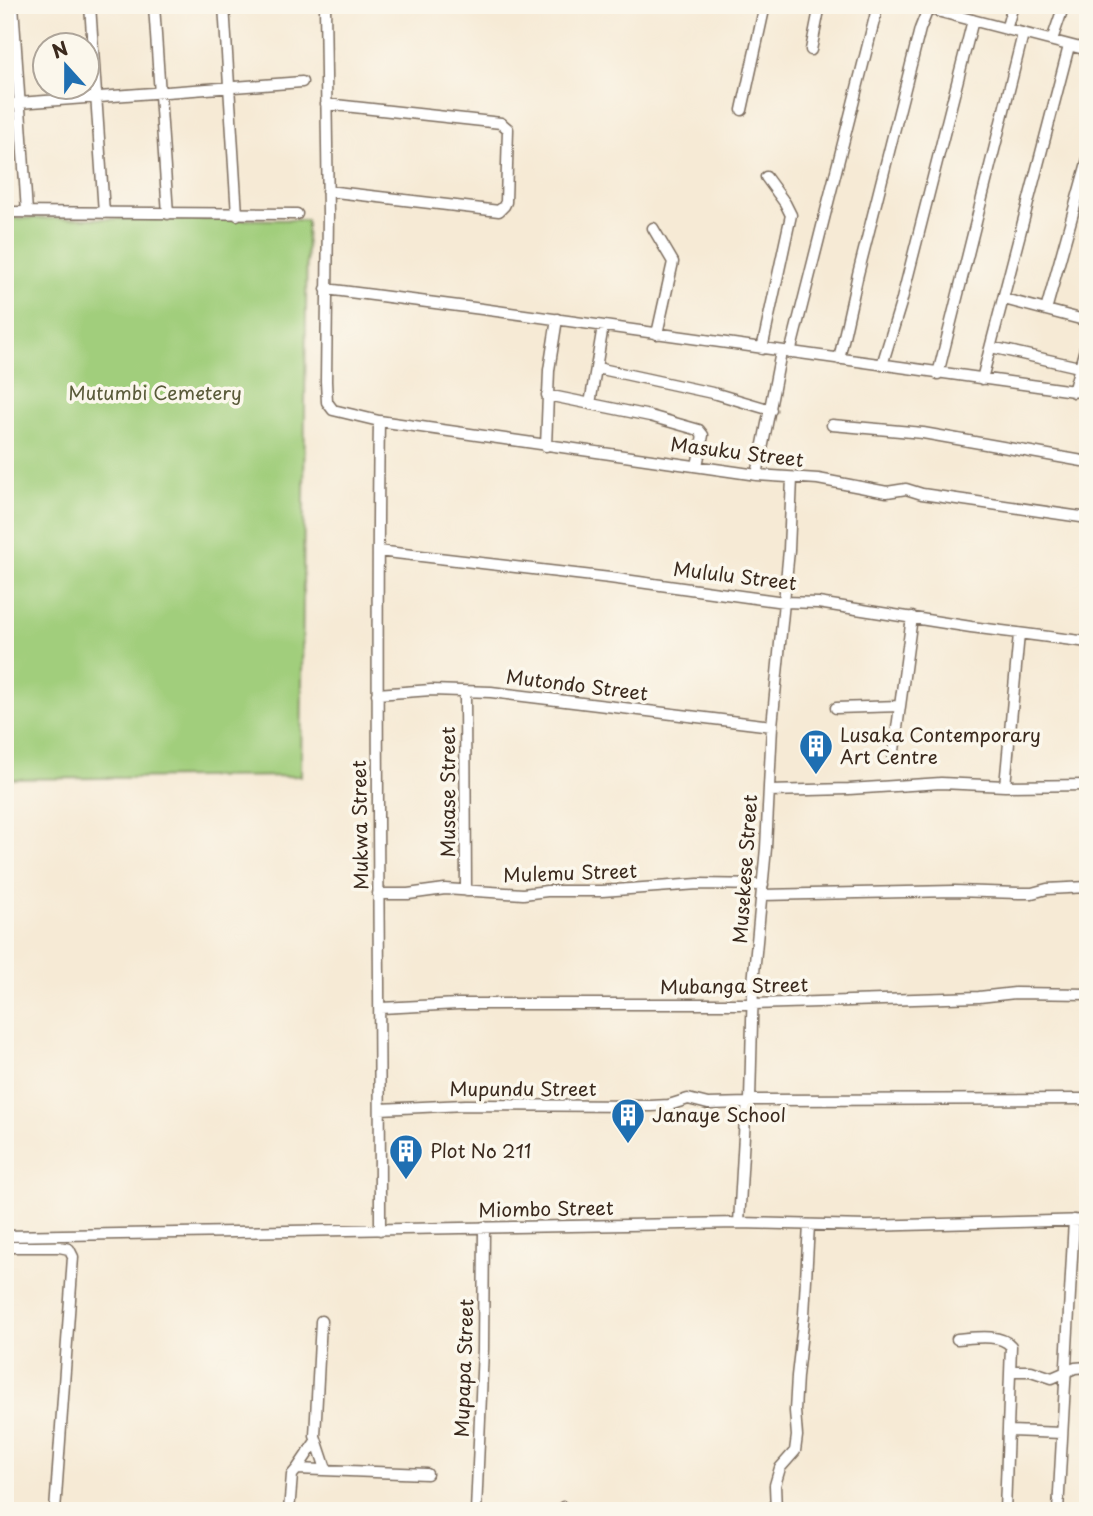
<svg xmlns="http://www.w3.org/2000/svg" width="1093" height="1516" font-family="'Playpen Sans',sans-serif">
	<rect width="100%" height="100%" fill="#fbf7ec"/>
	<filter id="ink" filterUnits="userSpaceOnUse"><feTurbulence type="fractalNoise" baseFrequency=".0143" numOctaves="2"/><feDisplacementMap in="SourceGraphic" scale="14" xChannelSelector="R" yChannelSelector="G"/><feConvolveMatrix kernelMatrix="1 2 1 2 8 2 1 2 1" color-interpolation-filters="sRGB"/></filter>
	<filter id="wash" filterUnits="userSpaceOnUse"><feTurbulence type="fractalNoise" baseFrequency=".00686" numOctaves="4" result="noise"/><feDisplacementMap in="SourceGraphic" scale="28" xChannelSelector="R" yChannelSelector="G"/><feGaussianBlur stdDeviation="1.57" result="paint"/><feColorMatrix in="noise" values="0 0 0 0 0 0 0 0 0 0 0 0 0 0 0 0 0 1.4 0 .05"/><feComposite in="paint" operator="in"/></filter>
	<g filter="url(#wash)">
		<rect width="100%" height="100%" fill="#f6ead5"/>
		<!-- green -->
		<path fill="#a1ce7b" stroke="#6e7c4c" stroke-width="2" d="M5,218L307,220L301,776L5,779Z"/>
	</g>
	<g filter="url(#ink)">
		<g fill="none" stroke-linecap="round" stroke-linejoin="round">
			<!-- minor casing -->
			<g stroke="#7c6d5e" stroke-width="13">
				<path id="minor" d="M13,5L27,212
					M90,5L104,213
					M154,5L168,214
					M224,5L237,215
					M325,5L328,214L326,381L327,402L333,410L379,421L757,475L818,479L887,492L906,489L922,494L1088,518
					M914,5L1088,50
					M957,15L961,5
					M1006,30L1013,5
					M1052,40L1064,5
					M811,50L820,5
					M5,104L302,82
					M326,104L501,123L508,129L506,202L504,206L499,211L327,191
					M742,110L765,5
					M5,212L297,214
					M653,228L673,262L657,334
					M326,289L482,309L1088,393
					M1004,299L1088,321
					M1046,310L1088,159
					M991,347L1079,367
					M762,349L791,215L785,203L766,177
					M790,353L878,5
					M839,359L858,274L920,29L928,9
					M882,365L901,303L973,20
					M597,368L717,394L771,410
					M938,374L1023,34
					M982,379L1069,46
					M1073,392L1088,338
					M547,395L650,416L699,430L703,435L697,466
					M590,404L603,326
					M379,421C375,690 380,960 380,1230
					M832,425L923,433L1088,462
					M546,446L549,370L557,319
					M757,475L781,352
					M378,551L610,578L784,602L818,603L971,627L1088,642
					M465,693L466,891
					M377,694L431,690L491,692L772,726
					M836,708L900,706
					M893,758L912,617
					M1005,786L1019,634
					M769,791L849,789L941,783L1005,786L1088,785
					M378,894H408L445,889L523,894L547,891H602L698,884L763,885
					M762,895L954,891L1019,893H1032L1047,889L1088,887
					M381,1008L458,1004H753L979,997L1015,993L1088,994
					M750,1100L1088,1099
					M380,1109L465,1105L651,1106L669,1105L688,1099L708,1104L749,1103
					M739,1223L745,1118L750,1100L753,983L766,848L772,726L789,550L792,478
					M5,1236L739,1223L867,1226L1088,1220
					M5,1247H59L69,1249L73,1257L55,1511
					M321,1321L315,1436L326,1469
					M957,1339C973,1338 1000,1333 1011,1346L1005,1511
					M1012,1371H1031L1052,1378L1075,1368L1088,1367
					M1010,1431L1062,1433
					M297,1469L316,1441
					M563,1507V1511
					M289,1511L292,1475L297,1469L427,1474
					M476,1511L483,1349L484,1227
					M776,1511L775,1485L780,1468L795,1451L797,1436L795,1411L797,1376L804,1315L809,1225
					M1058,1511L1074,1220"/>
			</g>
			<!-- minor -->
			<use href="#minor" stroke="#fff" stroke-width="10"/>
		</g>
	</g>
	<!-- icons -->
	<defs>
		<g id="building-pin" transform="scale(1.75)"><path d="M0 17L-7.5 6A9.5 9.5 0 1 1 7.5 6Z" fill="#1f6fb2" stroke="#fbf7ec"/><path d="M-4-6H4V6H1V3H-1V6H-4ZM-2.5-4.3h1.7v1.8h-1.7ZM.8-4.3h1.7v1.8H.8ZM-2.5-1h1.7V.8h-1.7ZM.8-1h1.7V.8H.8Z" fill="#fff"/></g>
	</defs>
	<g fill-rule="evenodd">
		<use href="#building-pin" x="816" y="746"/>
		<use href="#building-pin" x="628" y="1115"/>
		<use href="#building-pin" x="406" y="1151"/>
	</g>
	<g text-anchor="middle" stroke-width="7" stroke-linejoin="round" paint-order="stroke">
		<!-- park labels -->
		<g font-size="19" fill="#5a5b3a" stroke="#fbf7ec">
			<text x="155" y="400">Mutumbi Cemetery</text>
		</g>
		<!-- street labels -->
		<g font-size="19" fill="#3b2a1e" stroke="#fbf7ec">
			<text transform="translate(737 452) rotate(7)" y="7">Masuku Street</text>
			<text transform="translate(735 576) rotate(7)" y="7">Mululu Street</text>
			<text transform="translate(577 685) rotate(7)" y="7">Mutondo Street</text>
			<text transform="translate(448 792) rotate(-90)" y="7">Musase Street</text>
			<text transform="translate(360 825) rotate(-91)" y="7">Mukwa Street</text>
			<text transform="translate(745 869) rotate(-86)" y="7">Musekese Street</text>
			<text transform="translate(570 873) rotate(-2)" y="7">Mulemu Street</text>
			<text transform="translate(734 986) rotate(-1)" y="7">Mubanga Street</text>
			<text x="523" y="1096">Mupundu Street</text>
			<text transform="translate(546 1209) rotate(-1)" y="7">Miombo Street</text>
			<text transform="translate(464 1368) rotate(-88)" y="7">Mupapa Street</text>
		</g>
		<!-- poi labels -->
		<g font-size="19" fill="#3b2a1e" stroke="#fbf7ec" text-anchor="start">
			<text x="840" y="742">Lusaka Contemporary<tspan x="840" dy="22">Art Centre</tspan></text>
			<text x="652" y="1122">Janaye School</text>
			<text x="430" y="1158">Plot No 211</text>
		</g>
	</g>
	<!-- margin -->
	<rect width="1093" height="1516" fill="none" stroke="#fbf7ec" stroke-width="28"/>
	<!-- north arrow -->
	<g transform="translate(66 66) rotate(339)"><circle r="33" fill="#fbf7ec" stroke="#aea59a" stroke-width="2"/>
	<path d="M0-5L12 26L0 18L-12 26Z" fill="#1f6fb2"/>
	<text y="-10" font-size="19" font-weight="bold" text-anchor="middle" fill="#3b2a1e">N</text>
	</g>
</svg>
